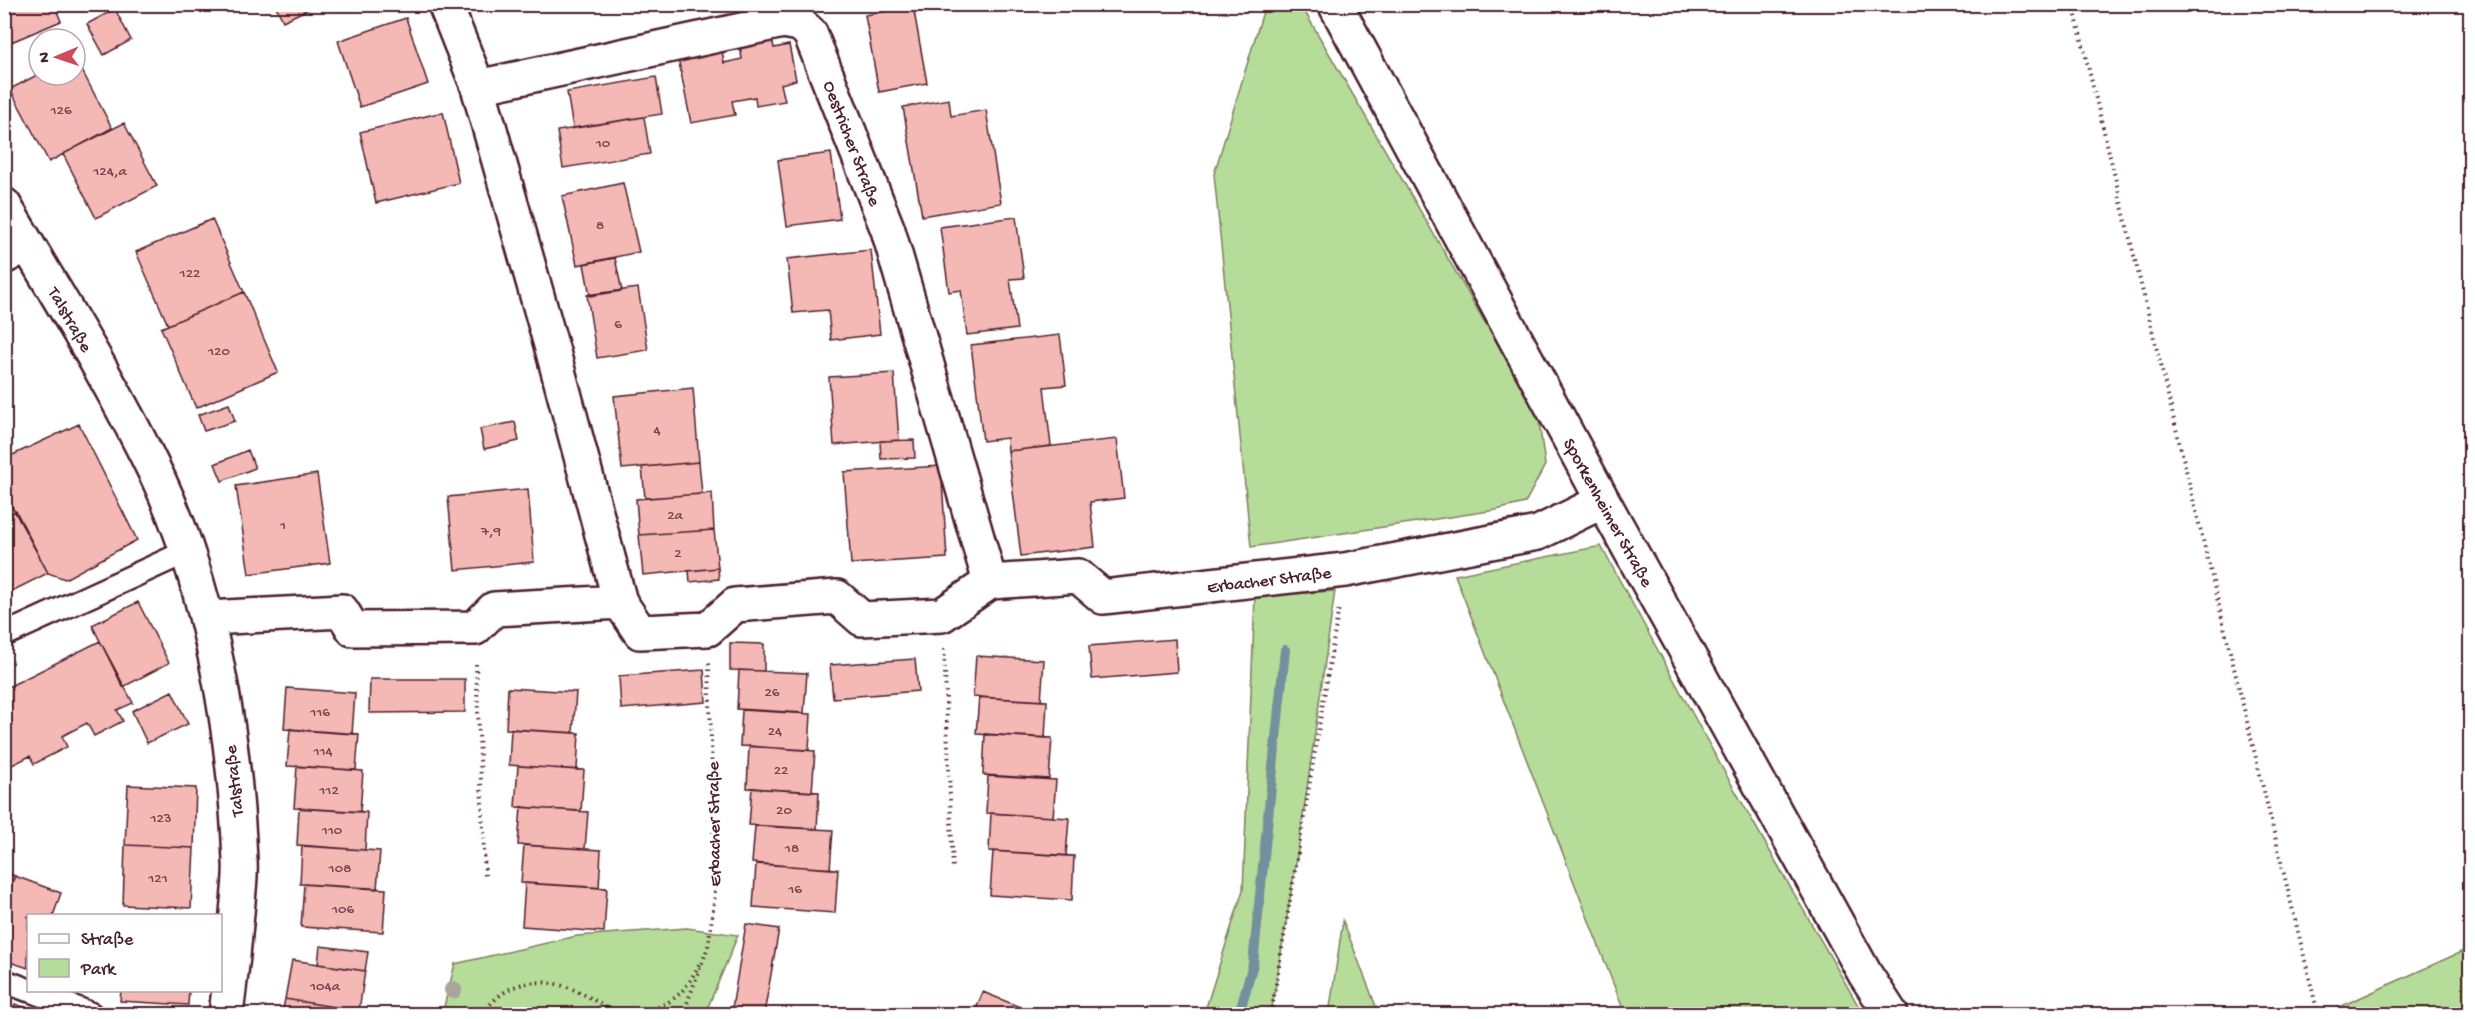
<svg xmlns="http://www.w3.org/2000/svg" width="2475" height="1019" font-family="'Gochi Hand',sans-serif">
	<rect width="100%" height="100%" fill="#fff"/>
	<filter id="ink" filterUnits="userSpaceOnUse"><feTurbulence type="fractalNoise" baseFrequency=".0167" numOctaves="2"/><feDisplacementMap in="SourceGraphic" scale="12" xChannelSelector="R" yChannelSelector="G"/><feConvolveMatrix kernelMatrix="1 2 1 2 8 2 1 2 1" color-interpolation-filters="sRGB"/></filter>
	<g filter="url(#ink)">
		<!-- green -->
		<path fill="#b5dc98" stroke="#807e62" stroke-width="1.5" d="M1265,5H1301L1538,414L1545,465L1525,503L1496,510L1251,547L1214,174Z
			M1601,546L1720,764L1863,1014H1625L1455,575Z
			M1335,591L1300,838L1271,1014H1204L1243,890L1255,596Z
			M1343,921L1379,1014H1329Z
			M687,928L738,935L705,1014H442L455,964L577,936Z
			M2470,948V1014H2324Z"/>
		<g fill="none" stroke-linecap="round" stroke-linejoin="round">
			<!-- stream -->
			<path stroke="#72909d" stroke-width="10" d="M1239,1014L1253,964L1285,650"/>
		</g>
		<!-- building -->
		<path fill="#f5b9b5" stroke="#4a1f2b" stroke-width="1.5" d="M4,4H54L61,21L4,45Z
			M275,4H319L283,21Z
			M457,4H486V5L461,15Z
			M913,6L927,83L879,92L865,15Z
			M115,9L131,40L104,55L87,24Z
			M406,18L428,84L360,107L338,41Z
			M772,38L774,48L789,45L796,80L781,84L785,101L756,106L755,97L732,101L735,115L691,123L678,58L722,50L724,63L742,59L740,45Z
			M75,57L112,128L49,162L10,89L39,74L75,75Z
			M656,77L662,114L573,128L567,92Z
			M949,99L951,116L986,110L1001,203L922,216L903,107Z
			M443,112L459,183L376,203L360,132Z
			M644,117L650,154L563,168L557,131Z
			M124,123L157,186L96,218L63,154Z
			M831,153L840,219L787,226L778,160Z
			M623,183L639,252L577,265L562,196Z
			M1016,217L1024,278L1010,279L1017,329L967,335L961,290L949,292L940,227Z
			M212,219L244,292L168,325L136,252Z
			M871,250L880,334L831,340L828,310L793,313L787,259Z
			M615,258L622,291L590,296L584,264Z
			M638,288L648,350L597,358L587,295Z
			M244,292L278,372L196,408L161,328Z
			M1060,335L1066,385L1044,387L1051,446L1008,451L1007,438L983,441L971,345Z
			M894,373L899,440L834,445L829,377Z
			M693,388L699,462L622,469L614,396Z
			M229,404L235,421L204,431L198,415Z
			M515,422L519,441L484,449L480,429Z
			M79,424L137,540L65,579L48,573L4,492V459Z
			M1117,439L1124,498L1090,502L1095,547L1021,556L1008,451Z
			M914,440L915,458L881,459L880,441Z
			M248,450L255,468L222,481L215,464Z
			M699,462L702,494L645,498L642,467Z
			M941,466L947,558L851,564L844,472Z
			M317,474L330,563L249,574L236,486Z
			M528,489L534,562L455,570L448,497Z
			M712,493L714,530L639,535L636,499Z
			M16,511L48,573L4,595V517Z
			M714,530L718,568L643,575L639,535Z
			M718,568L719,579L690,582L689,571Z
			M138,602L169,663L123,687L92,625Z
			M1175,639L1177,672L1092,679L1089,646Z
			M100,641L133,703L117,710L123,721L94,736L87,723L62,736L67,747L34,764L30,756L4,769V689Z
			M730,643L764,644V671L730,670Z
			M976,656L1044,660L1041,701L973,697Z
			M915,659L918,691L833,698L830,665Z
			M704,670L706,702L621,709L619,676Z
			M739,670L807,673L804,713L737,709Z
			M370,679H465V712L369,713Z
			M287,688L355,693L352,734L284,729Z
			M508,688L576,692L573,733L506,729Z
			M172,691L188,724L147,743L132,711Z
			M979,697L1047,701L1045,738L976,734Z
			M742,710L811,714L809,750L740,746Z
			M290,729L359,734L356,770L287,766Z
			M511,729L579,733L577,770L509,765Z
			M985,734L1052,738L1049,779L983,775Z
			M749,746L815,751L812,792L747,788Z
			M297,766L363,771L360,812L294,808Z
			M518,766L584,770L581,811L515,807Z
			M988,776L1056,780L1053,817L986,813Z
			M128,785L196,788L194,848L125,845Z
			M752,788L819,792L817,829L749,825Z
			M521,807L588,812L585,849L518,845Z
			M299,808L367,812L365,850L297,845Z
			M991,813L1069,818L1066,856L989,851Z
			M755,826L833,830L830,869L752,863Z
			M125,845L194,848L191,908L123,905Z
			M524,845L601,850L599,888L521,883Z
			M302,846L380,851L377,889L300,884Z
			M993,851L1074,856L1072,900L990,895Z
			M756,864L838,869L835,913L753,907Z
			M4,872L15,876L4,904Z
			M15,876L61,893L53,916H28V968L4,960V904Z
			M525,883L607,888L604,932L522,926Z
			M304,884L386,889L383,932L301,927Z
			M746,924L779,929L764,1014H731Z
			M320,946L368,952L365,971L318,964Z
			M292,960L365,971L359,1011L285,999Z
			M121,990H189L188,1005L120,1001Z
			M983,992L1035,1013V1014H974Z
			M285,999L359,1011V1014H282Z
			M15,1004L44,1014H11Z"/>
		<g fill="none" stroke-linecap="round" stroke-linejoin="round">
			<!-- service casing -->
			<g stroke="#4a1f2b" stroke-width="27">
				<path id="service" d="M4,263L30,249
					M4,635L188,551
					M4,981L28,990
					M29,990L91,1014"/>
			</g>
			<!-- minor casing -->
			<g stroke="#4a1f2b" stroke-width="38">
				<path id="minor" d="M445,4L478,87L553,352L620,602
					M1335,4L1603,501L1865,974L1891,1014
					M478,87L783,21L800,24L810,33L888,230L990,582
					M4,205C57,295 113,384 158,478C211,591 235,736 240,861C241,875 239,888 238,902C235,940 231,977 226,1014
					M208,618L342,611L353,629L475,628L494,609L620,602L640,632L708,629L735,605L837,597L862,619L942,615L990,582L1078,576L1103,597L1345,570L1538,533L1603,501"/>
			</g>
			<!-- path -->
			<path stroke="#4a1f2b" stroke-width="4" stroke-dasharray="1.5 4.5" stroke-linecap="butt" d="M2073,4L2318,1014
				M944,649L953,870
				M476,664L485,876
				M483,1014C517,963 574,981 613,1014
				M641,1014C677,1001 684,994 701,961
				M683,1014L708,947L715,895L709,663
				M1271,1014L1339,607"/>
			<!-- service -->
			<use href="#service" stroke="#fff" stroke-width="22"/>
			<!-- minor -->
			<use href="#minor" stroke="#fff" stroke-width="33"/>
		</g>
		<!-- trees -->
		<circle fill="#ada39d" cx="453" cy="990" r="9"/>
	</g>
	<g text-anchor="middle" stroke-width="6" stroke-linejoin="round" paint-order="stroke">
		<!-- number labels -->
		<g font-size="15" fill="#75464e">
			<text x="61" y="114">126</text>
			<text x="603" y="147">10</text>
			<text x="110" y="175">124,a</text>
			<text x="600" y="229">8</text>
			<text x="190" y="277">122</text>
			<text x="618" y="328">6</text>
			<text x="219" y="355">120</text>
			<text x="657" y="434">4</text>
			<text x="675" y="519">2a</text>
			<text x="283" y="529">1</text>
			<text x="491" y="535">7,9</text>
			<text x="678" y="557">2</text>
			<text x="772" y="696">26</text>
			<text x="320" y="716">116</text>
			<text x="775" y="735">24</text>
			<text x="323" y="755">114</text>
			<text x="781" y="774">22</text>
			<text x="329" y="794">112</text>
			<text x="784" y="814">20</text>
			<text x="161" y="822">123</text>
			<text x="332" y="834">110</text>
			<text x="792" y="852">18</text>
			<text x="340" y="872">108</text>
			<text x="158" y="882">121</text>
			<text x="795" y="893">16</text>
			<text x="343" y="913">106</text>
			<text x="325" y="990">104a</text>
		</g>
		<!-- street labels -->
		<g font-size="18" fill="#4a1f2b" stroke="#fff">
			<text transform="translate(853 143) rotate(69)" y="6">Oestricher Straße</text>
			<text transform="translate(71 319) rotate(60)" y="6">Talstraße</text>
			<text transform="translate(1609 512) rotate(61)" y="6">Sporkenheimer Straße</text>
			<text transform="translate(1269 579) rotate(-7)" y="6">Erbacher Straße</text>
			<text transform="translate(233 781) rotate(-96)" y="6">Talstraße</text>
			<text transform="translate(713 824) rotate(-91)" y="6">Erbacher Straße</text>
		</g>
	</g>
	<!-- margin -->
	<rect width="2475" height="1019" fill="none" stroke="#fff" stroke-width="24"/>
	<rect x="12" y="12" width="2451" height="995" fill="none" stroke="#4a1f2b" stroke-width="2" filter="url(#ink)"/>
	<!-- legend -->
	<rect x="27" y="914" width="195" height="78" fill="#ffffff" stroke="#b7a5aa" stroke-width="1.5"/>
	<rect x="39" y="934" width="30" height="9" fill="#ffffff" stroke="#b7a5aa" stroke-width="1.5"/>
	<text x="81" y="944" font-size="18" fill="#4a1f2b">Straße</text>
	<rect x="39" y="959" width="30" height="18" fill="#b5dc98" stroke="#b7a5aa" stroke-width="1.5"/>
	<text x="81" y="974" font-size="18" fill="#4a1f2b">Park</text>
	<!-- north arrow -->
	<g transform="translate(57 57) rotate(268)"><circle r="28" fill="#ffffff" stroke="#b7a5aa" stroke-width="1.5"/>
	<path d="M0-4.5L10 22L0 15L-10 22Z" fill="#d1495b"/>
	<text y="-9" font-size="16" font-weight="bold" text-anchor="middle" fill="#4a1f2b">N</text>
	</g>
</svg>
